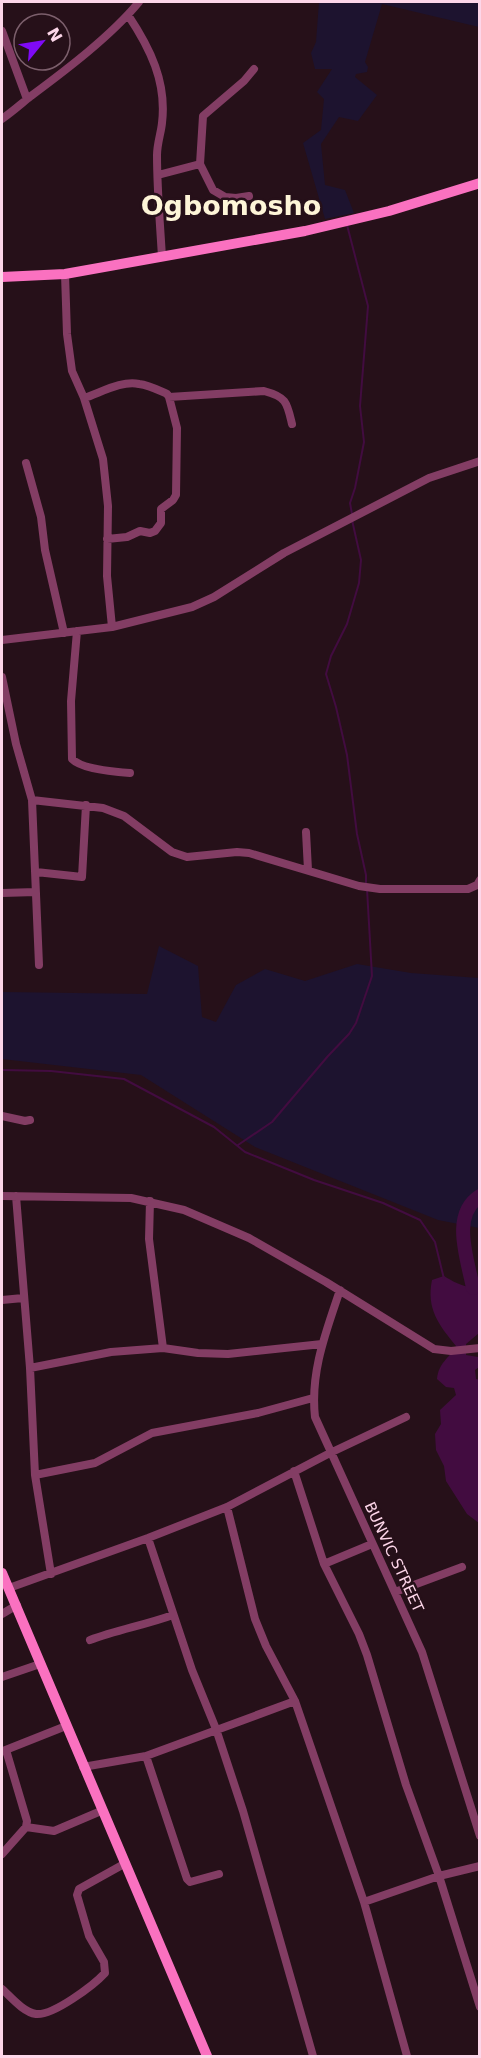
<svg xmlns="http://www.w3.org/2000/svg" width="481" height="2058" font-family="'DejaVu Sans',sans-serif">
	<rect width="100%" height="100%" fill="#261019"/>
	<!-- green -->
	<path fill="#1d132f" d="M319,2H480L479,27L382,4L365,62L368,67L367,72L356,74L355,77L377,95L358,121L339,117L321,144L325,185L345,190L354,213L325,219L303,143L321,130L324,99L317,92L332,69H315L311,53L316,42Z
		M159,946L198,966L202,1017L216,1022L236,985L265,969L305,981L357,964L411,973L479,978V1228L438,1220L255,1147L141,1075L2,1059V992L147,994Z"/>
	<!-- water -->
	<path fill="#420c40" d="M444,1276C454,1282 467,1290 479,1286V1333L466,1344V1355L478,1357L479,1367L475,1370L476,1379L480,1380L479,1523L467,1514L446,1481L444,1466L436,1450L435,1434L441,1424L440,1410L456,1395L454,1388L446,1387L437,1379C439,1362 448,1360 456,1346C439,1325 426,1309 432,1280Z"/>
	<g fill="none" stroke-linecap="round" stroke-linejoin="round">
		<!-- stream -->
		<path stroke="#420c40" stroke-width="2" d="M347,225L368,306L360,406L364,442L355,488L350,503L352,514
			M352,520L361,560L359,583L347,624L331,656L326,674L336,707L347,755L357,834L366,875V883
			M2,1070L51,1071L124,1079L214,1127L245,1152L314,1180L383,1203L420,1220L435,1242L444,1279
			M238,1145L272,1122L328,1056L349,1034L356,1023L372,976L367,889"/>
		<!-- river -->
		<path stroke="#420c40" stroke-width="14" d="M473,1288C468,1260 450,1215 480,1196"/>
		<!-- street -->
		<path stroke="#833d64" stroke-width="8" d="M128,15C150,48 167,82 162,123C161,133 157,144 157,155C157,189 160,223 162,257
			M2,31L27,99
			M2,119C12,112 21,104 31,96C66,70 111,36 139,2
			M158,175L200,164
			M249,196L236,198L225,197L213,190L200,164L203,116L244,81L254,69
			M65,274L67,334L72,371L84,398L103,459L108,506L107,576L112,627
			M84,398C100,393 122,380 139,384C149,385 158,390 167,394L169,397L264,391C287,397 287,403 292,424
			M26,463L41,517L45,550L64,633
			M107,539L127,537L140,531L150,533L155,531L161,523V509L173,500L176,495L177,428L169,397
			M77,631L71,701L72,759C82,769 115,772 130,773
			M2,640L112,627L192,607L214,597L284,553L429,478L480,461
			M2,677L16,744L32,800L103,808L124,816L172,852L187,857L237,852L249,853L359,886L380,889H468L477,885L480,880
			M32,800L39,965
			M306,832L308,870
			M36,872L82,877L86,805
			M2,893L36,892
			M2,1116L25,1121L30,1120
			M2,1196L131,1198L184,1210L249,1238L326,1282L434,1349L451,1351L480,1348
			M16,1196L30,1368L35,1475L51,1574
			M150,1201L149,1239L163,1348
			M340,1290C326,1332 310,1372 315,1417L422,1652L480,1836
			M2,1300L23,1298
			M30,1368L111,1352L163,1348L198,1353L228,1354L322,1344
			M294,1471L324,1564L359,1634L367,1655L406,1785L439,1876L480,2007
			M35,1475L95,1463L152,1433L258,1413L313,1398
			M227,1507L255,1619L266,1646L295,1701L364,1902L407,2056
			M148,1538L192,1670L216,1729L243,1811L313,2056
			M324,1564L372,1544
			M9,1588L148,1538L227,1507L330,1453L406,1417
			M395,1592L462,1567
			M2,1614L17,1605
			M90,1640C117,1630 145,1625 173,1615
			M2,1677L40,1664
			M3,1751L66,1726
			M146,1756L187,1879L190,1882L219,1874
			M83,1767L146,1756L295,1701
			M26,1827L54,1831L101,1811
			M2,1854L26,1827L27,1821L6,1750
			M364,1902L439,1876L480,1866
			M2,1989C11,1997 23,2012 36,2014C53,2016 94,1985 105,1973L104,1962L89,1936L77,1895L79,1889L124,1864"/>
		<!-- secondary -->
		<path stroke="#fa71c0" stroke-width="10" d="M2,277L65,274L305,231L389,211L480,183
			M2,1573L207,2056"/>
	</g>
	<g text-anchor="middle" stroke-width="5" stroke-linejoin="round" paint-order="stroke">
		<!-- street labels -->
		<g font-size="15" fill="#fdd6e9" stroke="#261019">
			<text transform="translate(394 1557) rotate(65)" y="5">BUNVIC STREET</text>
		</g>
		<!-- town labels -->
		<g font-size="27" font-weight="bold" fill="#fef5d8" stroke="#261019">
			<text x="231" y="215">Ogbomosho</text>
		</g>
	</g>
	<!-- border -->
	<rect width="481" height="2058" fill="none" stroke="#fdd6e9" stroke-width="6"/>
	<!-- north arrow -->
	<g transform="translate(42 42) rotate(60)"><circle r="28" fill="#261019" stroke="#7c5f6c" stroke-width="1.5"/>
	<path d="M0-4.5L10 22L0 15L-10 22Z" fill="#7f0af6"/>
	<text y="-9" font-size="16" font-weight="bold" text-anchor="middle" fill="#fdd6e9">N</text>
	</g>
</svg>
